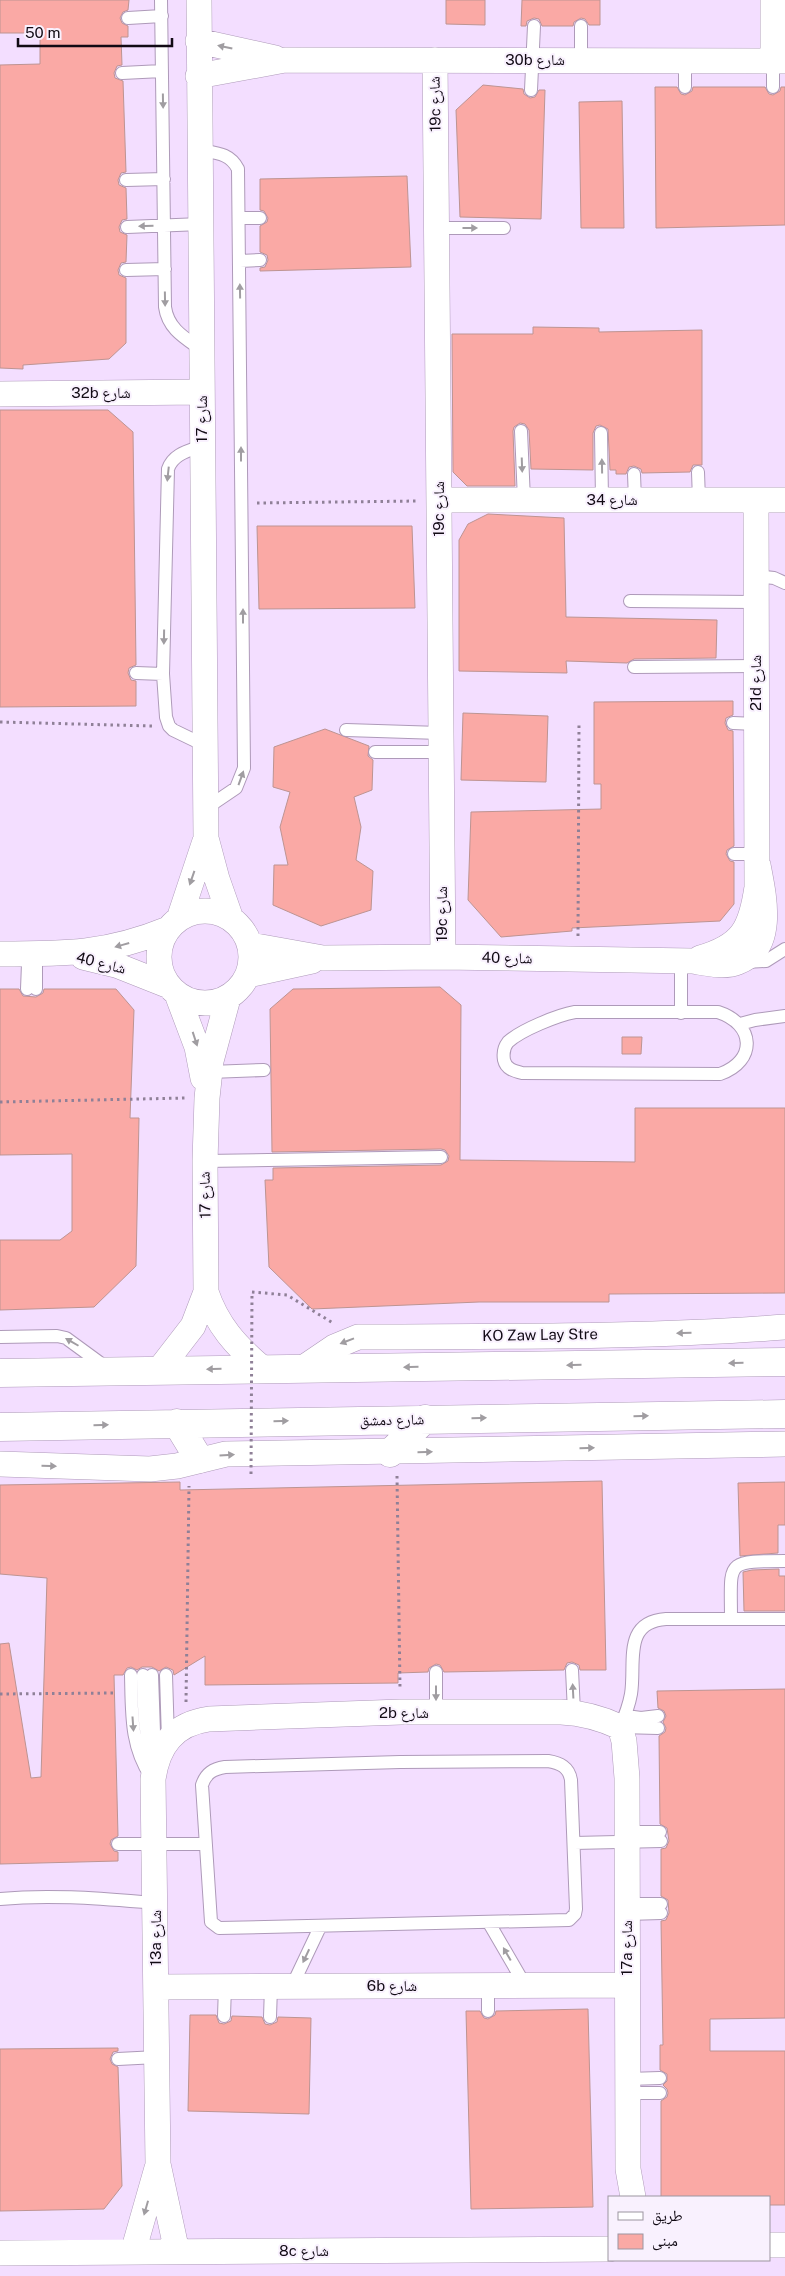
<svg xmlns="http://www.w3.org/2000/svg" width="785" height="2276" font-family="'Public Sans','Noto Naskh Arabic',sans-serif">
	<rect width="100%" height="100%" fill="#f3deff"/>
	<!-- building -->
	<path fill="#faa9a5" stroke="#bd9492" d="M0,0H129L128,10L123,12L120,18L122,23L128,26V37H121L122,65L117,66L114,73L115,78L123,81L126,172L121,173L118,180L119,185L126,188L127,219L122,220L119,227L120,232L127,235L126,262L121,263L118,270L119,275L126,278V343L109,359L23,365V369L0,368V65L40,64V33H0Z
		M446,0H485V25L446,24Z
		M522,0H600V25H589L585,19L581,18L574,22L573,26H542L539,19L534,18L527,21L526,26H521Z
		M483,85L523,89L524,94L530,98L535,97L539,90H545L541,219L460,217L456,110Z
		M655,87H677L681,94L685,95L692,91L693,87H765L769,94L773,95L780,91L781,87H785V225L656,228Z
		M622,101L624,228H581L579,102Z
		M407,176L411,267L260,271V268L265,267L268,260L267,255L260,252V226L267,222L268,218L264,211L260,210V179Z
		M533,327L599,328V332L702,330V465H693L690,472L642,473L641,469L634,466L629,467L626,474H616V470H610L608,429L600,425L596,426L593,433V470L531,469L529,430L525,424L520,423L514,427L513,431L515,486H467L453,472L452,334H533Z
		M0,410H108L133,432L136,665L129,668L128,673L131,680L136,681V706L0,707Z
		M488,514L564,518L566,617L717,620L716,658L634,659L627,663L566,661L567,673L459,671V540L468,524Z
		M257,526H412L415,608L259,609Z
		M733,701V715L726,718L725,723L728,730L733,731L734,846L727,850L726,854L730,861L734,862V904L720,921L572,928V931L501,937L468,900L471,812L601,809V784H594V702Z
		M463,713L548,716L546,782L461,780Z
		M325,729L369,746L368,756L373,760L372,790L354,797L361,827L356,860L373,871L371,910L321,926L273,905L274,865H288L280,827L290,792L273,787L274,747Z
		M440,987L461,1005L460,1160L635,1162V1108H785V1293L609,1294V1302H479L312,1309L269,1267L265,1180H273V1168L441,1165L448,1161L449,1156L445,1150L441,1149L272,1152L270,1009L293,989Z
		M0,989H19L23,996L36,997L43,993L44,989H116L134,1010L130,1118H139L136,1266L94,1307L0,1310V1240H60L72,1231V1154L0,1155Z
		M622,1037H642L641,1054H622Z
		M602,1481L606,1670H580L579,1665L572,1662L567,1663L564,1670L444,1672L440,1665L436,1664L429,1668L428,1672L398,1673V1683L205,1685V1656L174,1675L173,1670L166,1667L159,1671L152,1667H142L137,1670L131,1667L127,1668L123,1675H114L118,1836L111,1840L110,1844L114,1851L118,1852V1861L0,1864V1644L9,1643L31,1778L41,1777L47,1578L0,1574V1485L180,1482V1490Z
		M785,1482V1525H778V1553L740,1556L738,1483Z
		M779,1569V1576H785V1611H744L743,1572L752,1570Z
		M785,1689V2018L710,2019V2051H785V2205H769V2197H661V2101L667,2097L668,2093L667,2089L663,2085L667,2081V2074L660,2070V2045H663L661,1921L666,1920L669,1913L668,1900L661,1896V1849L666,1848L669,1841L667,1828L660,1824L659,1736L665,1732L666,1728L663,1722L666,1716L664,1711L658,1708L657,1691Z
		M588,2009L593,2207L471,2209L466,2011H480L484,2018L488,2019L495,2015L496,2011Z
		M190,2015H216L219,2023L224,2024L231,2021L232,2016L262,2017L265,2024L270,2025L277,2022L278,2017L311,2018L309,2114L188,2111Z
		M118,2048V2051L113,2052L110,2059L112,2064L118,2067L122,2186L104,2209L0,2211V2049Z"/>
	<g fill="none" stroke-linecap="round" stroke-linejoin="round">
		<!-- lane casing -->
		<g stroke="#ae9ab9" stroke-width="14">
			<path id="lane" d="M161,0L165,307C168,329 185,338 202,350
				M128,18L162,16
				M581,60V26
				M685,60V87
				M122,73L162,71
				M773,87V61
				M531,90L534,26
				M200,150C216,153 230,153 238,169L244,768L236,788L205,809
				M126,180L164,179
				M240,218H260
				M127,227L201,224
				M437,228H504
				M240,261L260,260
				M126,270L165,269
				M521,431L524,500
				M601,433L602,500
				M202,446C188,451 173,454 168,469L163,674L166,717L169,726L173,730L204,745
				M698,472L699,500
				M634,474L635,500
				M756,576L774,578L785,583
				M630,601L756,602
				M634,667L756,666
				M136,673L163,674
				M733,723L756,724
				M346,730L440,733
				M375,752H441
				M734,854H758
				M745,962L766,961L785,949
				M27,989L28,964
				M36,989V954
				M575,1012H718C755,1024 757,1061 720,1074L522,1073C514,1071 506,1069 504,1060C503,1054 504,1047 508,1042C521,1030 558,1015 575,1012Z
				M681,1013V961
				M740,1024L755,1020L785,1016
				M210,1072L264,1070
				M205,1161L441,1157
				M0,1337L57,1336L66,1338L107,1368
				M731,1619C731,1561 724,1561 785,1561
				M572,1670L574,1712
				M436,1672V1714
				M131,1675C132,1712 130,1747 152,1778
				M143,1675C144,1706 143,1735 155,1764
				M152,1675L154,1732L160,1752
				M166,1675L168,1740
				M626,1716L641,1718L658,1716
				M658,1728L620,1727C625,1716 629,1705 631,1694C636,1663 622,1622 666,1619H785
				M548,1761C560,1763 569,1767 571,1780L576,1909L575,1914L569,1920L219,1928L211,1922L202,1785C206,1773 213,1769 225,1767L400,1762Z
				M627,1832H660
				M574,1843L661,1841
				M118,1844H206
				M0,1899C52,1894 104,1899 156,1903
				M627,1904H661
				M627,1914L661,1913
				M489,1923L525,1985
				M292,1986L320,1927
				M488,2011V1985
				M224,2016L225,1986
				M270,2017L271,1987
				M118,2059L157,2057
				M628,2079L660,2078
				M629,2093H660"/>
		</g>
		<!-- street casing -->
		<g stroke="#ae9ab9" stroke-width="26">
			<path id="street" d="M199,0L206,838L217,879L231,919
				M773,0V61
				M198,41L275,58
				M435,60L443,957
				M198,76L285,60L785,61
				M0,394L202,392
				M439,500H785
				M159 957a46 46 0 1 1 92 0a46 46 0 1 1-92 0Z
				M179,919L206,838
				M250,945L323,958L443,957L692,961C706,963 724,968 738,962C776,948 764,896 758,865
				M0,954C65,954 107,954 168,929
				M83,957L116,965L169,986
				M700,958C742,946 751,929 757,887L756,500
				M248,975L312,961
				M177,994L197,1047L203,1078
				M206,1292C217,1325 236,1346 262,1368
				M303,1368L334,1347L358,1337C500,1336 643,1338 785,1327
				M159,1370L193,1326L206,1292L205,1161L207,1098L211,1061L228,998
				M0,1464L150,1469L177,1466L226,1454L785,1444
				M156,1987L627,1985
				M769,2245H785
				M133,2252L157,2168
				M177,2252L158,2164L153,1779C158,1745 174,1724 209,1719L401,1712H561C582,1713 601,1718 620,1727L624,1741L627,1778L628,2169L633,2197
				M0,2253L609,2249"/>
		</g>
		<!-- primary casing -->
		<g stroke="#ae9ab9" stroke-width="29">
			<path id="primary" d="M0,1373L785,1362
				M177,1423L199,1459
				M0,1427L785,1414
				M390,1453L425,1419"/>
		</g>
		<!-- path -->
		<path stroke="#8f8097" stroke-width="3" stroke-dasharray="2.5 4" stroke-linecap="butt" d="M257,503L418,501
			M0,722L152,726
			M578,936L579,722
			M0,1102L186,1098
			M252,1292L287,1295L333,1323
			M397,1476L400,1689
			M0,1694L117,1693
			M186,1702L189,1486"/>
		<!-- lane -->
		<use href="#lane" stroke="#fff" stroke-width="12"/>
		<!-- street -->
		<use href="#street" stroke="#fff" stroke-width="25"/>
		<!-- primary -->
		<use href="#primary" stroke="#fff" stroke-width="28"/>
		<!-- path-bridge -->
		<path stroke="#8f8097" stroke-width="3" stroke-dasharray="2.5 4" stroke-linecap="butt" d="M251,1474L252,1292"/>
	</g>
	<!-- one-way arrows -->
	<defs><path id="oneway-solid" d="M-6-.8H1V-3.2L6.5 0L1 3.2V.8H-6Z" transform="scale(1.25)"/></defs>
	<g fill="#a09da1">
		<use href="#oneway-solid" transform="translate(225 47) rotate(-168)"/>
		<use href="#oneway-solid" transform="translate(163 101) rotate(89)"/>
		<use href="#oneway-solid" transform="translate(146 226) rotate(178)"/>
		<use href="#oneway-solid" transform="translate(470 228)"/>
		<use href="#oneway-solid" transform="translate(240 291) rotate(-91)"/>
		<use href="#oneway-solid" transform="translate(165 299) rotate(89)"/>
		<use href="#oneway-solid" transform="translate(241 454) rotate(-90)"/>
		<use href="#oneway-solid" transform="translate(522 465) rotate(88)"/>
		<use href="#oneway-solid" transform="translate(602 466) rotate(-91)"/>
		<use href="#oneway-solid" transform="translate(168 474) rotate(96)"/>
		<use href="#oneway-solid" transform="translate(243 616) rotate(-90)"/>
		<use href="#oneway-solid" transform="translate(164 637) rotate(91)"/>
		<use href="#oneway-solid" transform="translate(241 778) rotate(-70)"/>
		<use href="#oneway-solid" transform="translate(192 878) rotate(109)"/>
		<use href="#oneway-solid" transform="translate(122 945) rotate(164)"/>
		<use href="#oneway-solid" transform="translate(195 1039) rotate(72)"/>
		<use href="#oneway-solid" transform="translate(684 1333) rotate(178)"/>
		<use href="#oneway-solid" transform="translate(347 1341) rotate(159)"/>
		<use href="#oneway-solid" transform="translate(72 1342) rotate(-150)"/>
		<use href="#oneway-solid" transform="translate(736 1363) rotate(179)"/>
		<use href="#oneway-solid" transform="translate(574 1365) rotate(179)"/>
		<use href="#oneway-solid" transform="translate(411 1367) rotate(179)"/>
		<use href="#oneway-solid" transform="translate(214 1369) rotate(179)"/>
		<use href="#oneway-solid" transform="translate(641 1416) rotate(-1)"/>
		<use href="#oneway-solid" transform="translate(479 1418) rotate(-1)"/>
		<use href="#oneway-solid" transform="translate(281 1421) rotate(-1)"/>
		<use href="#oneway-solid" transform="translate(101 1425) rotate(-1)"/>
		<use href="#oneway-solid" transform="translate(587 1448) rotate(-1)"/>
		<use href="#oneway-solid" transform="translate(425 1452) rotate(-1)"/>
		<use href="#oneway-solid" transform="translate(227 1455) rotate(-4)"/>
		<use href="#oneway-solid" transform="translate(49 1466) rotate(2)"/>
		<use href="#oneway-solid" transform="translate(573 1691) rotate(-93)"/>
		<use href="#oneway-solid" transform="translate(436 1693) rotate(90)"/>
		<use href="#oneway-solid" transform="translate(133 1724) rotate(86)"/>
		<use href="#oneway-solid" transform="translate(507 1954) rotate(-120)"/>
		<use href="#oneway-solid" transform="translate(306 1956) rotate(115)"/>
		<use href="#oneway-solid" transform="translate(146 2208) rotate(106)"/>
	</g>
	<g text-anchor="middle" stroke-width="4" stroke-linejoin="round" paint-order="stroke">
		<!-- street labels -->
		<g font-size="15" fill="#110a14" stroke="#f9f1fe">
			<text x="535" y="65">30b شارع</text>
			<text transform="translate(435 104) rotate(-91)" y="5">19c شارع</text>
			<text x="101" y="398">32b شارع</text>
			<text transform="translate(202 419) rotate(-90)" y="5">شارع 17</text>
			<text x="612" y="505">شارع 34</text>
			<text transform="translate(439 509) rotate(-90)" y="5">19c شارع</text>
			<text transform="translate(756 683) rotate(-90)" y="5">21d شارع</text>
			<text transform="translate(442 914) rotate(-90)" y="5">19c شارع</text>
			<text transform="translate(507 958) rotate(1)" y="5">شارع 40</text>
			<text transform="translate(101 963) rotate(14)" y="5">شارع 40</text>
			<text transform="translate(205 1195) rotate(-91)" y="5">شارع 17</text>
			<text transform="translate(540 1335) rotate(-1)" y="5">KO Zaw Lay Stre</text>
			<text transform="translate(392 1420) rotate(-1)" y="5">شارع دمشق</text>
			<text x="404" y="1718">2b شارع</text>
			<text transform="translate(156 1938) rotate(-90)" y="5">13a شارع</text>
			<text transform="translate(627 1948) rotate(-90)" y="5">17a شارع</text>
			<text x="392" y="1991">6b شارع</text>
			<text x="304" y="2256">8c شارع</text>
		</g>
	</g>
	<!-- legend -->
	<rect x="608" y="2196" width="162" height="65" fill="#f9f1fe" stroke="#9c95a0"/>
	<rect x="618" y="2212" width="25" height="8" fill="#ffffff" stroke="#9c95a0"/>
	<text x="652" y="2221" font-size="15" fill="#110a14">طريق</text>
	<rect x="618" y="2234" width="25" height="15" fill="#faa9a5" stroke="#9c95a0"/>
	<text x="652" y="2246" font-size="15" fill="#110a14">مبنى</text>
	<!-- scale -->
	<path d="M18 38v8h154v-8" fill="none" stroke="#110a14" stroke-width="2.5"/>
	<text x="25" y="38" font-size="15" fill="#110a14" stroke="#f9f1fe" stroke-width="4" paint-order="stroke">50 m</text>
</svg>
